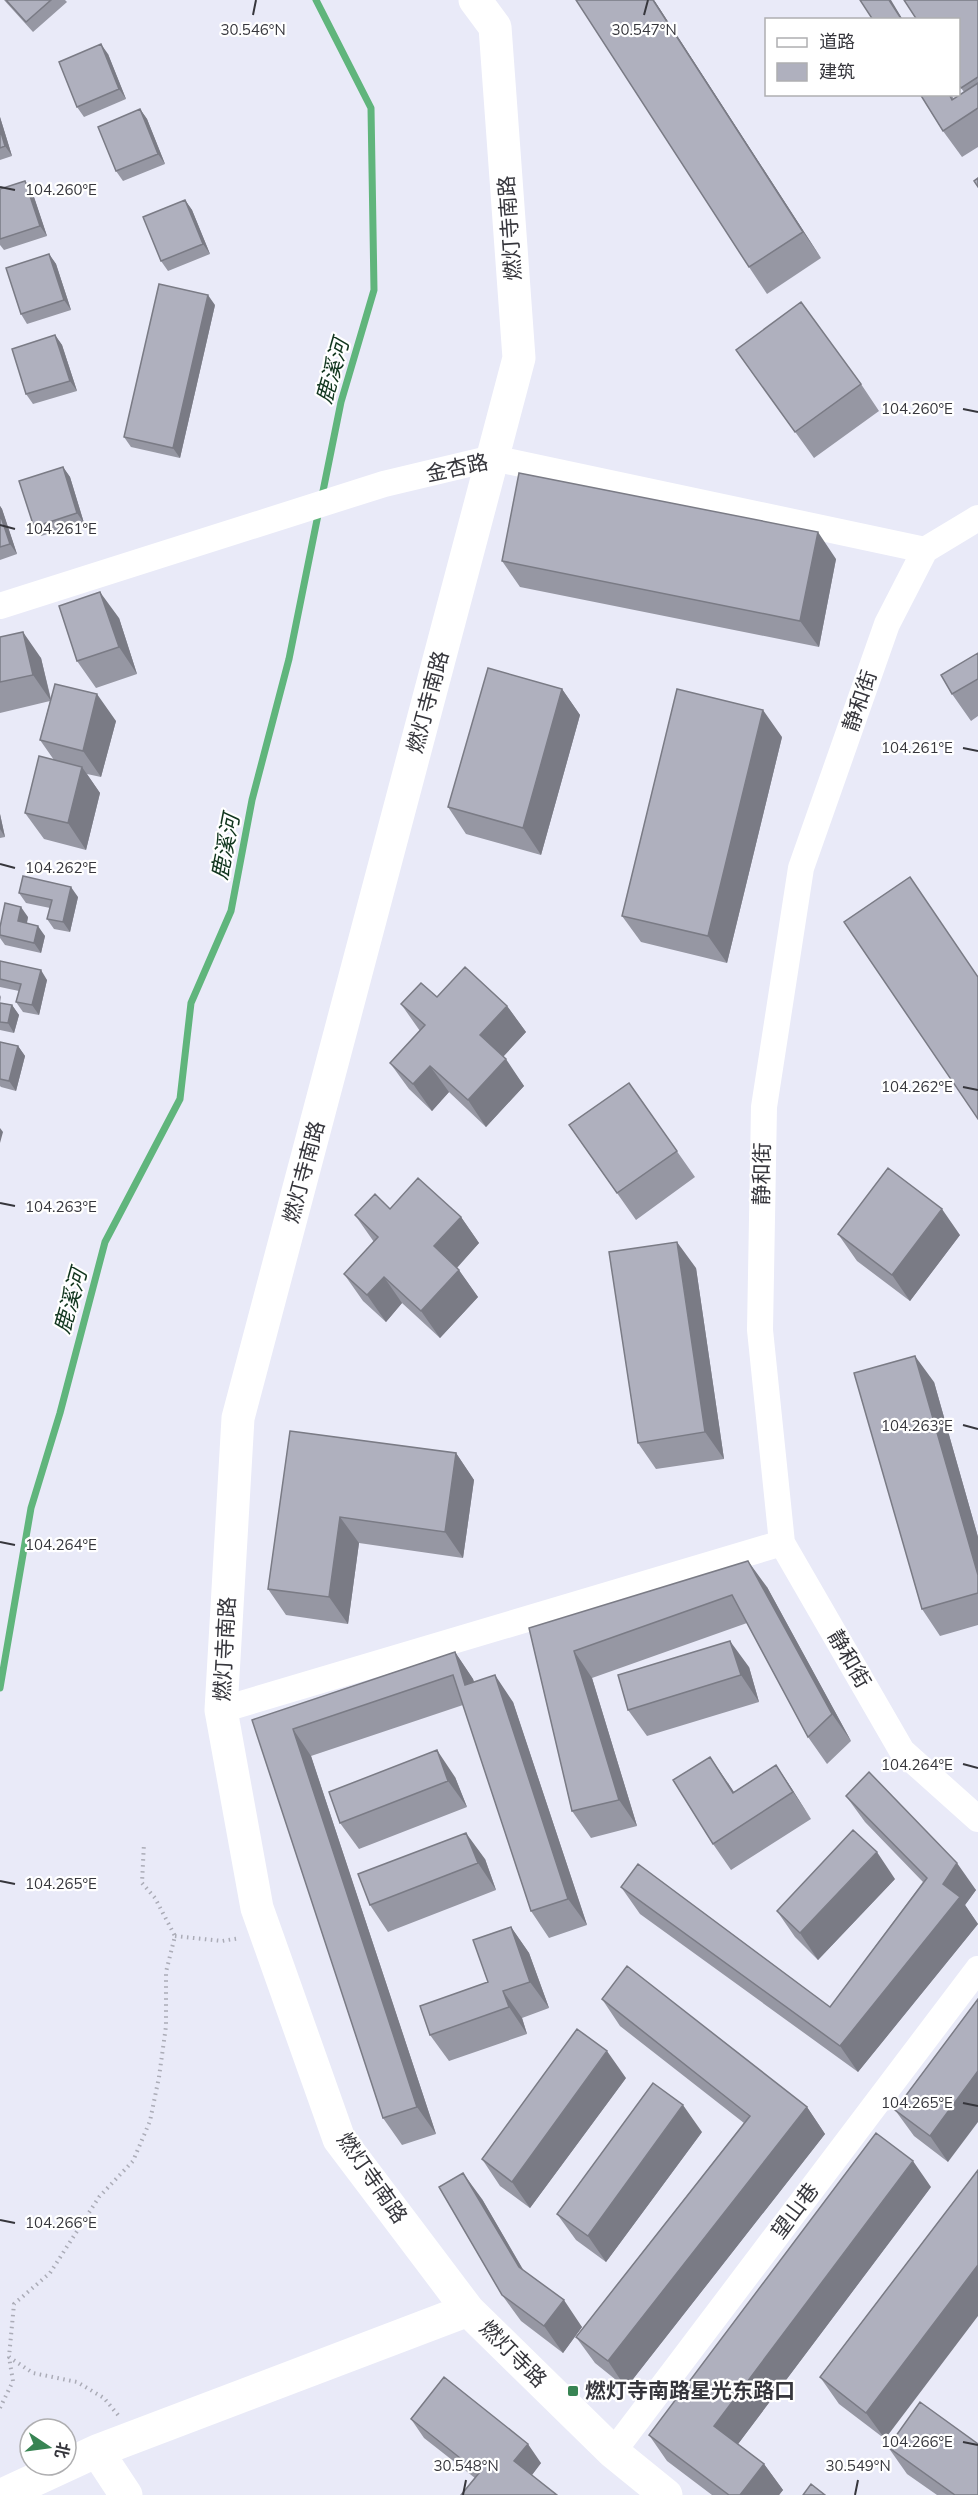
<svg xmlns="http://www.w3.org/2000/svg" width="978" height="2495" font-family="Mulish,'Noto Sans SC',sans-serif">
	<rect width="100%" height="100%" fill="#e9eaf8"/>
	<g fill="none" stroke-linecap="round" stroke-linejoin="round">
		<!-- stream -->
		<path stroke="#60b57c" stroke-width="7" d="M316,0L371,108L374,290L341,402L322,496
			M0,1688L31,1508L60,1413L105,1242L180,1099L191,1003L231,911L252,800L289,659L319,510"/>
		<!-- path -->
		<path stroke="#abacb7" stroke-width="4" stroke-dasharray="1.5 4.5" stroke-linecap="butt" d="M175,1936L222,1941L240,1938
			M0,2408L13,2381L9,2357
			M118,2415L104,2398L77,2382L33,2373L9,2357L14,2304L50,2273L99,2197L133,2161L150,2121L159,2077L166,2026V1972L175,1936L155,1898L142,1883L144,1843"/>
		<!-- minor -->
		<path stroke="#fff" stroke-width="26" d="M978,518L925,550L887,624L801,868L764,1107L760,1330L782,1543L902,1751L978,1819
			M0,606L384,484L493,458L925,550
			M221,1710L782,1543
			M613,2452L978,1969"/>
		<!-- tertiary -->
		<path stroke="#fff" stroke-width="33" d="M475,0L495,27L519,358L238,1418L221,1710L257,1908L339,2139L468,2310L613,2452L666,2495
			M97,2451L126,2495
			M2,2495L97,2451L468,2310"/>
	</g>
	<!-- wall -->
	<path fill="#9697a3" d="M4,0H65L67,2L33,32Z
		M654,0L821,258L767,294L749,267Z
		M978,0V147L962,157L943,131L920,94H951L954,99L964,92L958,84Z
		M108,54L126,99L84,117L77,107Z
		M140,109L147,119L165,164L123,181L116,171Z
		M0,117L12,156L0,160Z
		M25,181L32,191L47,236L4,250L0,245V189Z
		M185,200L192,210L210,254L168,271L161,261Z
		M49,254L56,264L71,310L27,324L21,314Z
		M215,305L180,458L131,447L124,437Z
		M55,335L62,345L77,391L33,404L26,394Z
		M736,350L861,384L879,411L814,458Z
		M63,467L70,477L84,523L41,536L34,527Z
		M0,506L2,509L17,554L0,560Z
		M836,559L819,647L520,587L502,561Z
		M119,618L137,674L96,688L77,661Z
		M0,637L41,658L51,699L116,721L101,777L87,774L100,793L86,850L44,839L25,813L54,760L40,740L50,701L0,713Z
		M978,653V716L971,721L952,694Z
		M562,689L580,715L541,855L466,834L448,807Z
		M782,737L727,963L641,942L622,916Z
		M0,814L5,837L0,838Z
		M19,893L78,897L70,932L54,929L47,919L50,908L26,903Z
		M28,917L27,923L45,936L41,953L5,945L0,938V927Z
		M0,961L47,980L39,1015L23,1012L16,1002L19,991L0,987Z
		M0,995L1,997L0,1003L12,1005L19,1015L14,1033L0,1030Z
		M437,997L507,1006L526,1032L503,1057L524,1086L486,1127L449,1092L432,1111L409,1089L390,1063L420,1031L401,1004Z
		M0,1042L18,1046L25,1056L16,1091L1,1087L0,1086Z
		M629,1083L695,1177L636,1220L569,1125Z
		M390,1209L461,1217L479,1243L457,1268L478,1297L440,1338L402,1303L386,1322L363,1301L344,1274L374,1242L355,1215Z
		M838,1234L960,1235L910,1301L857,1261Z
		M696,1268L724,1459L656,1469L638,1443Z
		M934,1382L978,1537V1625L940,1636L922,1609Z
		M290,1431L456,1453L474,1480L463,1558L359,1543L348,1624L286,1615L268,1589Z
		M767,1587L851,1741L827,1764L808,1737L747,1623L592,1678L637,1826L591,1838L572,1811L529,1628Z
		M455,1652L473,1679L474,1682L513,1702L587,1925L549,1938L531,1911L463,1705L311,1756L436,2134L402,2145L383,2118L252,1720Z
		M749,1667L759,1702L647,1736L628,1710Z
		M776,1765L811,1819L731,1870L713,1844L728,1783L734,1792Z
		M455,1777L467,1807L359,1849L340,1823Z
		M846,1796L976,1890L965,1905L978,1924L858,2072L640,1914L621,1887L830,2007L923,1882L865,1822Z
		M485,1859L496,1890L388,1932L370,1905Z
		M895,1879L818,1960L795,1937L777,1911Z
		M511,1927L529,1953L549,2008L522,2018L527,2034L449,2061L430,2035L488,1982Z
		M602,1999L807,2107L825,2134L626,2388L595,2363L576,2337L744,2123L620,2026Z
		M978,1999L948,2162L914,2136L895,2110Z
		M626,2078L530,2208L500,2186L482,2159Z
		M702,2132L606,2262L576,2240L557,2214Z
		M978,2170L885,2439L839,2404L820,2377Z
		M931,2187L738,2444L764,2464L783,2490L779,2495H712L667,2461L649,2435Z
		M482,2199L524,2271L582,2327L563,2353L521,2321L502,2295Z
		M411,2419L541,2463L532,2475L475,2478L424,2438Z
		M888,2447L978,2495H937L907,2474Z"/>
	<!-- shaded-wall -->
	<path fill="#7a7b85" d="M653,0H654L821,258L803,232Z
		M889,0H891L903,20H902Z
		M101,44L108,54L126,99L119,89Z
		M140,109L147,119L165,164L158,154Z
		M0,117L12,156L5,146L0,129Z
		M25,181L32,191L47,236L40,226Z
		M185,200L192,210L210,254L203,244Z
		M49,254L56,264L71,310L64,300Z
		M208,295L215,305L180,458L173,448Z
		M55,335L62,345L77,391L70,381Z
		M63,467L70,477L84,523L77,513Z
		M0,506L2,509L17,554L10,544L0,514Z
		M818,532L836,559L819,647L800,621Z
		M100,592L119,618L137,674L119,647Z
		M23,632L41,658L51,701L33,675Z
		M562,689L580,715L541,855L523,828Z
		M97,694L116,721L101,777L83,751Z
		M763,710L782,737L727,963L708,936Z
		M82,767L100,793L86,850L68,823Z
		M0,814L5,837L0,829Z
		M71,887L78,897L70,932L63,922Z
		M21,907L28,917L25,931L18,921Z
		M38,926L45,936L41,953L34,943Z
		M41,970L47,980L39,1015L32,1005Z
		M12,1005L19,1015L14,1033L8,1023Z
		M507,1006L526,1032L498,1062L480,1035Z
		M18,1046L25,1056L16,1091L9,1081Z
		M506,1059L524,1086L486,1127L468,1100Z
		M430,1066L449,1092L432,1111L413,1084Z
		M0,1128L3,1132L0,1143Z
		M942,1209L960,1235L910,1301L892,1275Z
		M461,1217L479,1243L452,1273L434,1246Z
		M677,1242L696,1268L724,1459L705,1432Z
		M459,1270L478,1297L440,1338L421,1311Z
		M384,1277L402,1303L386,1322L367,1295Z
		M915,1356L934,1382L978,1537V1575Z
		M456,1453L474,1480L463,1558L445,1532Z
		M340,1517L359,1543L348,1624L329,1597Z
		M748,1561L767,1587L851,1741L832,1714Z
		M730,1641L749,1667L759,1702L741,1675Z
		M574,1651L592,1678L637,1826L619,1800Z
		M455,1652L473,1679L484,1712L465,1685Z
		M495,1675L513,1702L587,1925L568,1899Z
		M293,1729L311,1756L436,2134L417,2107Z
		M437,1750L455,1777L467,1807L448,1781Z
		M710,1757L728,1783L751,1819L733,1793Z
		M776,1765L794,1792L811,1819L793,1792Z
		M466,1833L485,1859L496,1890L478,1863Z
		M877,1852L895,1879L818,1960L800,1933Z
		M957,1863L976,1890L965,1905L978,1924L858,2072L840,2046L943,1884Z
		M511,1927L529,1953L549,2008L530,1982Z
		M503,1991L522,2018L527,2034L509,2007Z
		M607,2051L626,2078L530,2208L512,2182Z
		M978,2071V2122L948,2162L930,2136Z
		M683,2105L702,2132L606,2262L588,2236Z
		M807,2107L825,2134L626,2388L608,2361Z
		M913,2161L931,2187L732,2452L714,2426Z
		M463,2173L482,2199L537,2294L519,2267Z
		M978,2265V2316L885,2439L866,2413Z
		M564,2300L582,2327L563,2353L544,2326Z
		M528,2444L541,2463L528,2480L514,2461Z
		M764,2464L783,2490L779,2495H740Z"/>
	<!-- building -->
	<path fill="#afb0be" stroke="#7a7b85" stroke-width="1.5" d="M6,0H51L26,22Z
		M576,0H653L803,232L749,267Z
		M860,0H889L902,20H873Z
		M904,0H978V77L961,88L958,84V20H917Z
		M101,44L119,89L77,107L59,62Z
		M978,83V108L943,131L920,94H949L952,100Z
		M140,109L158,154L116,171L98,127Z
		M0,129L5,146L0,148Z
		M978,178V187L974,181Z
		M25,181L40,226L0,239V189Z
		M185,200L203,244L161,261L143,217Z
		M49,254L64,300L21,314L6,268Z
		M159,284L208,295L173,448L124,437Z
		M801,302L861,384L795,432L736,350Z
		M55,335L70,381L26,394L12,349Z
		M63,467L77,513L34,527L19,481Z
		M519,473L818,532L800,621L502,561Z
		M0,514L10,544L0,547Z
		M100,592L119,647L77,661L59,606Z
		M23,632L33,675L0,682V637Z
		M978,653V679L952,694L941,675Z
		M488,668L562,689L523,828L448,807Z
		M55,684L97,694L83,751L40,740Z
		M677,689L763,710L708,936L622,916Z
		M39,756L82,767L68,823L25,813Z
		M23,876L71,887L63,922L47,919L52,900L19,893Z
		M910,877L978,977V1119L844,922Z
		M5,903L21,907L18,921L38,926L34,943L0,935V927Z
		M0,961L41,970L32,1005L16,1002L21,984L0,979Z
		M465,967L507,1006L480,1035L506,1059L468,1100L430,1066L413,1084L390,1063L425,1025L401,1004L421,983L437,997Z
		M0,1003L12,1005L8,1023L0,1022Z
		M0,1042L18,1046L9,1081L0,1079Z
		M629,1083L677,1151L617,1193L569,1125Z
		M888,1168L942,1209L892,1275L838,1234Z
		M418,1178L461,1217L434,1246L459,1270L421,1311L384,1277L367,1295L344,1274L378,1237L355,1215L375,1194L390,1209Z
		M677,1242L705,1432L638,1443L609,1252Z
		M915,1356L978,1575V1593L922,1609L854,1373Z
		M290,1431L456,1453L445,1532L340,1517L329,1597L268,1589Z
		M748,1561L832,1714L808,1737L732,1595L574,1651L619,1800L572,1811L529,1628Z
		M730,1641L741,1675L628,1710L618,1675Z
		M455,1652L465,1685L495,1675L568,1899L531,1911L453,1675L293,1729L417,2107L383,2118L252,1720Z
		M437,1750L448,1781L340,1823L329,1792Z
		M710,1757L733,1793L776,1765L793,1792L713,1844L673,1780Z
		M869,1772L957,1863L943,1884L960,1897L840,2046L621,1887L638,1864L830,2007L927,1878L846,1796Z
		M853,1830L877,1852L800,1933L777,1911Z
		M466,1833L478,1863L370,1905L358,1874Z
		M511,1927L530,1982L503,1991L509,2007L430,2035L420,2006L488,1982L473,1940Z
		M627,1966L807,2107L608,2361L576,2337L750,2116L602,1999Z
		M978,1999V2071L930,2136L895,2110Z
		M577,2029L607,2051L512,2182L482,2159Z
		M653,2083L683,2105L588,2236L557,2214Z
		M876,2133L913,2161L714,2426L764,2464L740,2495H729L649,2435Z
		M978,2170V2265L866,2413L820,2377Z
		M463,2173L519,2267L564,2300L544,2326L502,2295L439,2187Z
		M444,2377L528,2444L514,2461L557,2495H461L479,2473L411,2419Z
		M920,2402L978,2444V2495H955L888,2447Z
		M811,2484L825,2495H803Z"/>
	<!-- ticks -->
	<path fill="none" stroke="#36363c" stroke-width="2" d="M253,15L256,0M644,15L648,0M0,187L15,190M963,409L978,412M0,525L15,529M963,748L978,751M0,864L15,868M963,1087L978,1090M0,1203L15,1206M963,1425L978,1429M0,1542L15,1545M963,1764L978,1768M0,1881L15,1884M963,2103L978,2106M0,2220L15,2223M963,2442L978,2445M463,2495L466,2480M855,2495L858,2480"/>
	<!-- markers -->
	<rect fill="#388453" stroke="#fff" stroke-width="2" x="567" y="2385" width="12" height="12" rx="3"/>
	<g text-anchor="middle" stroke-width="4.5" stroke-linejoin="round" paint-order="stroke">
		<!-- street labels -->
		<g font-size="21" fill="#36363c" stroke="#fff">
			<text transform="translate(510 228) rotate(-94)" y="7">燃灯寺南路</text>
			<text transform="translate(457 468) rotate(-12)" y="7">金杏路</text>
			<text transform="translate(860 701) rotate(-71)" y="7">静和街</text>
			<text transform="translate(428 702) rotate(-75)" y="7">燃灯寺南路</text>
			<text transform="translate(304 1172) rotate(-75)" y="7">燃灯寺南路</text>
			<text transform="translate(762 1174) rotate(-89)" y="7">静和街</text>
			<text transform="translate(225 1649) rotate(-87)" y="7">燃灯寺南路</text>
			<text transform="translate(849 1659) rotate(60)" y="7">静和街</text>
			<text transform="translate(372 2178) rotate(55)" y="7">燃灯寺南路</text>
			<text transform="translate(795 2211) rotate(-53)" y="7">望山巷</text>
			<text transform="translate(513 2354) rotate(45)" y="7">燃灯寺路</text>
		</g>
		<!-- poi labels -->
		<g font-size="21" font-weight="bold" fill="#36363c" stroke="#fff" text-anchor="start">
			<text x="585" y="2398">燃灯寺南路星光东路口</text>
		</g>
		<!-- water labels -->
		<g font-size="22" font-style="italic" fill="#10351d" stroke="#fff">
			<text transform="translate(332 371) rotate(-74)" y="8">鹿溪河</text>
			<text transform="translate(225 847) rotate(-79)" y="8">鹿溪河</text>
			<text transform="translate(70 1301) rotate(-74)" y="8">鹿溪河</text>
		</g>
	</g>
	<g font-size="15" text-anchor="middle" fill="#36363c" stroke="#fff" stroke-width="4.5" stroke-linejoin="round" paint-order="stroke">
		<text x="253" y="35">30.546°N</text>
		<text x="644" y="35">30.547°N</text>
		<text x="61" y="195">104.260°E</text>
		<text x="917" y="414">104.260°E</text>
		<text x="61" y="534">104.261°E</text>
		<text x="917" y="753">104.261°E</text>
		<text x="61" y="873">104.262°E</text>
		<text x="917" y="1092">104.262°E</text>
		<text x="61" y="1212">104.263°E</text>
		<text x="917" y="1431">104.263°E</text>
		<text x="61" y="1550">104.264°E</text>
		<text x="917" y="1770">104.264°E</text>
		<text x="61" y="1889">104.265°E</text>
		<text x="917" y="2108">104.265°E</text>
		<text x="61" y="2228">104.266°E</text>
		<text x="917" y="2447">104.266°E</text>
		<text x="466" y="2471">30.548°N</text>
		<text x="858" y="2471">30.549°N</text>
	</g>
	<!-- legend -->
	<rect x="765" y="18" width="195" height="78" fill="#ffffff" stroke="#afafb1" stroke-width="1.5"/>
	<rect x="777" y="38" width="30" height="9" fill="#ffffff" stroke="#afafb1" stroke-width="1.5"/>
	<text x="819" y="48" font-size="18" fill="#36363c">道路</text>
	<rect x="777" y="63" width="30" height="18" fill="#afb0be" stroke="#afafb1" stroke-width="1.5"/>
	<text x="819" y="78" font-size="18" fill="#36363c">建筑</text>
	<!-- north arrow -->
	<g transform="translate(48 2447) rotate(103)"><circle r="28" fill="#ffffff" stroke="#afafb1" stroke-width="1.5"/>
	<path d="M0-4.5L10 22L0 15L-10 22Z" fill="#388453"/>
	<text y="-9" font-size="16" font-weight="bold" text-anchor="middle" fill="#36363c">北</text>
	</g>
</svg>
